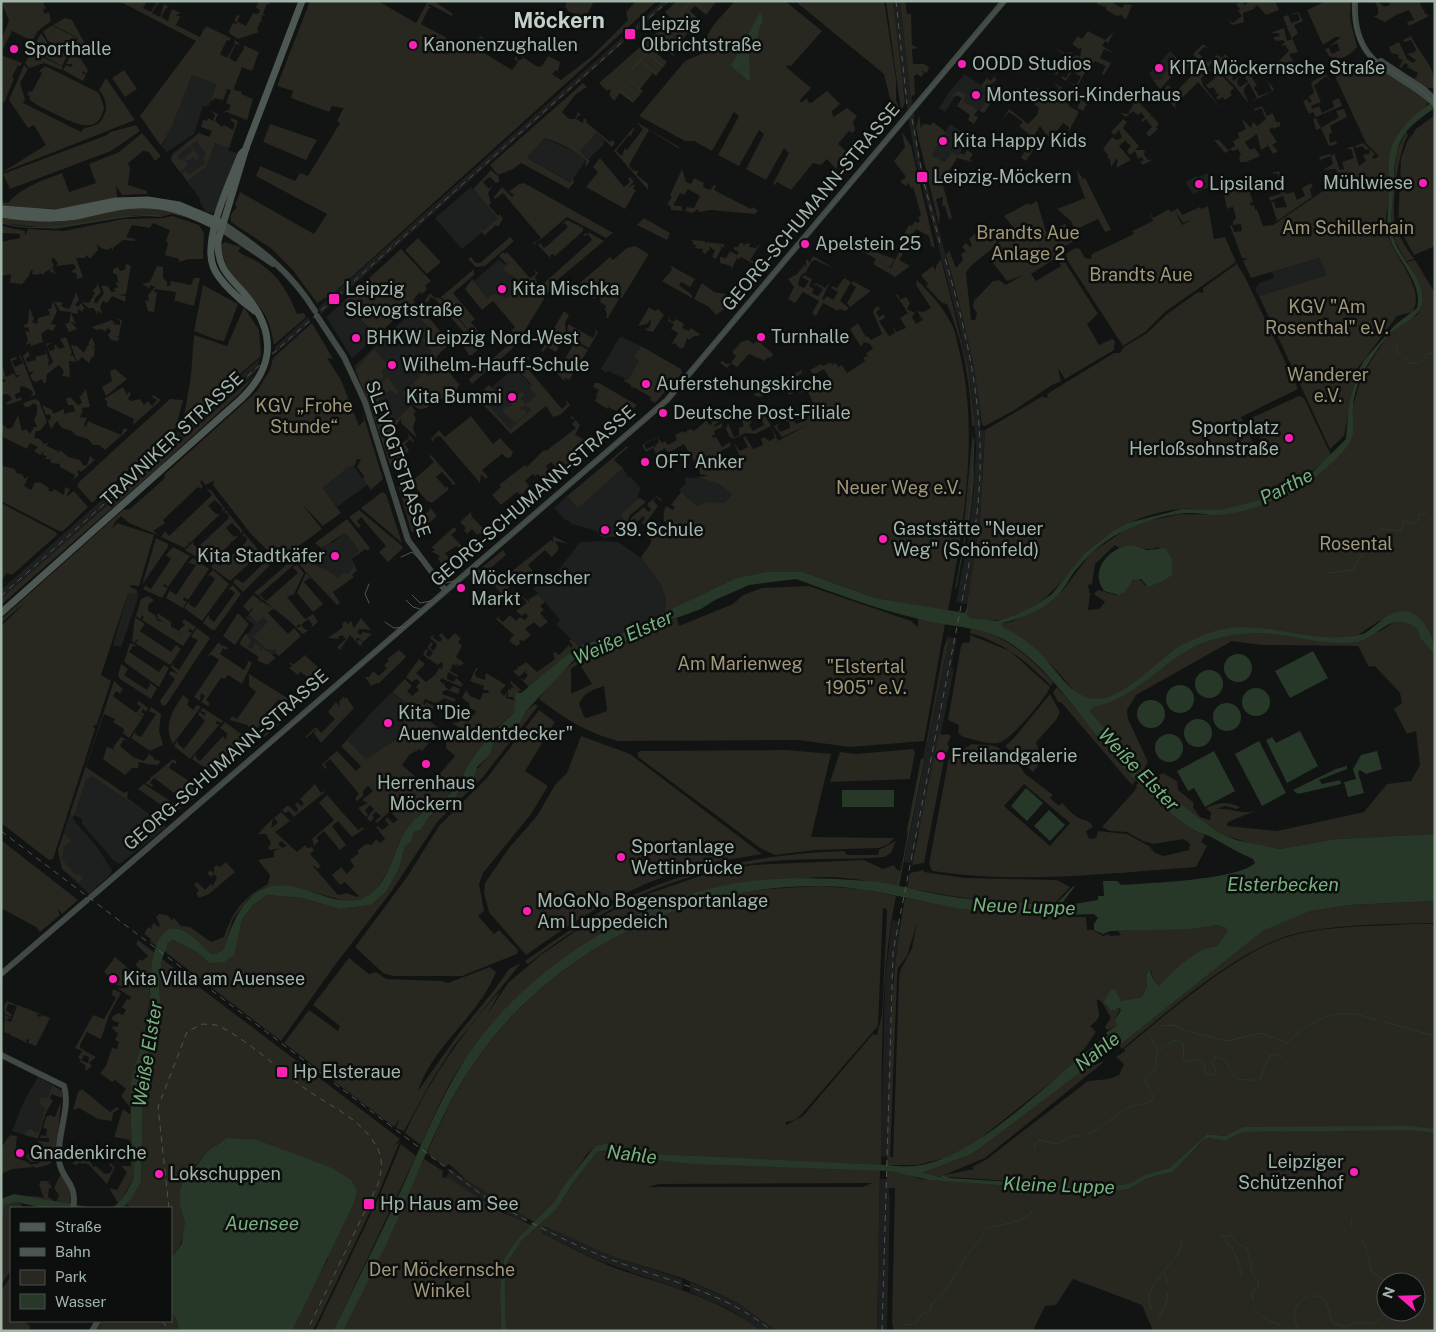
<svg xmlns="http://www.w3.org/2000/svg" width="1436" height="1332" font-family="'Public Sans',sans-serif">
	<rect width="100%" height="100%" fill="#121313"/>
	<!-- built -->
	<path fill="#1e201f" d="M663,1H670L321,314L318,308Z
		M893,1H900L919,156L967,333L980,397L981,430H985L980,522L967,603L963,604L956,602L968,540L974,489L976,446L971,388L961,333L915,157L901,73Z
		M1170,51L1180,61L1160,89L1149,74Z
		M965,74L996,96L984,113L975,108L957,106L962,98L956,95L945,112L939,108L950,91Z
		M192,75L216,84L209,106H203L194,134L167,152L162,147Z
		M950,124L970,137L934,195L927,163Z
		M598,133L605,141L586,160L571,182L527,158L545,138L577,153Z
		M196,135L229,148L228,150L239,154L216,211L213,213L206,212L200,202V199L170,158L173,153Z
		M1208,173L1212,186L1193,194L1185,182L1196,176L1198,177Z
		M471,187L499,218L462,249L435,218Z
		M1319,258L1327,275L1259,296L1255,290L1259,283L1274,278L1272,272Z
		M499,259L504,264L508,261L538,295L517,317L506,305L494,298L482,307L468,291L475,284L473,282Z
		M344,301L376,337L352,358L326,317Z
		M415,309L443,341L425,358L437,377L394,422L377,402L354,366Z
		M308,317L311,322L274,355L275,347Z
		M624,336L623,338L641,346L635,357L639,360L628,380L608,371L606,373L601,369L619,338Z
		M260,358L256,371L248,380L1,599V590Z
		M514,368L539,393L526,404L531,411L510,429L486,402L495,393L491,388Z
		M352,463L367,485L337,507L323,488Z
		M623,468L628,477H631L641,489L637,497L645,501L628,514L620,534L604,538L601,530L598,533L593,530L572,524L568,520L566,521L554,508L567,496L578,507Z
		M685,477L707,479L719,484L732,494L724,503H708L698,506L679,490L686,483Z
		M345,533L359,550L352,559L357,570L338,580L322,570L311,559L330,541L332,543Z
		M600,541L618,542L643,559L661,585L666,600L665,612L656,620L644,623L641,628L578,646L556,625L560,620L533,588L550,581L580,542Z
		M137,590L139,595L121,647L113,645L128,593L135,595Z
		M256,607L289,638L267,661L241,644L254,625L245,618Z
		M949,637L957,638L951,668L953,669V674L921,832H918L912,863L904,862Z
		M391,692L422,716L395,740L366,759L346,740Z
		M85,768L166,827L120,864L114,861L82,824V819L74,815L73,819L97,847L112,870L111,874L89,894L62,869L58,850Z
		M892,920L900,922L893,980L888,1157L881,1156V1154L885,980Z
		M38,1077L54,1086L38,1139L12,1131L25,1099Z
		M452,1168L455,1172L529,1217L524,1223L519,1221L445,1178Z
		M880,1179H887L890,1198L887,1331H877Z
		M544,1226L611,1256L682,1279L683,1288L681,1290L592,1258L542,1233Z
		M690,1282L736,1302L777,1331H761L731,1310L690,1292Z"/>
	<!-- green -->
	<path fill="#282720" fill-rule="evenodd" d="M1,1H42L46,8L43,10L45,14L49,12L51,21L38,31L32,41L12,31L1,53V40L9,21Z
		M119,1H147L143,8L151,12L156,3L154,1H158L159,5L157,4L152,13L160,17L164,4L169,7L166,8L161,17L168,21L172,9L181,13L176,15L184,18L180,17L176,25L200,37L204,29L201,27L205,29L206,26L231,38L230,41L227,40L220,54L227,58L235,44L234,40L239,43V45L236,44L229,58L236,62L244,48L243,45L259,52L252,71L242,67L234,88V90L242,92L241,94L253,99L247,120L224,111L229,110L231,105L226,103L231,90L225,89L227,91L223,100L214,98L213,101L211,100L216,84L192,75L171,128L161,146L140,116L196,41Z
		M259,1H270L269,4H267L263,13L265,16L262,15L261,20L263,21L260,22L257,30L259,32L238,39L230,34L229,31L233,23L236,24L237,22L234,21L237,15L240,16L237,21L246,26L253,13L258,14L260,11L256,7Z
		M310,1H378L416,23L428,1H434L453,14L452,16L429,4L428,6L432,8H429L421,24L471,51L480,36L484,38L482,42L486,44L489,41L484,53L512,70L518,62L514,59L516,56L518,61L524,58L508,48L512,40L518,43L514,41L510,48L520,53L524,47L520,44L521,42L528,46L523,55L524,58L538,67L542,66L548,56L560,62L558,71L556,70L552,74L561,80L591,57L628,20L626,12L636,1H657L335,292L317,303L292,269L272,249L231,222C229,213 234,212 237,207L235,205L240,192L314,234L327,214L256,176L260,166L295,181L300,173L308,176L340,123L337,121L343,109H346L332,106L329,112L291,98L293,91L277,86Z
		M567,1H594L588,13L582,17L568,11L565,7Z
		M677,1L716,2L706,15L695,6L690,11L702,22L691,35L687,33L673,56L660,45L655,52L667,62L656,76L653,73L640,89L643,91L633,103L620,93L614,101L609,94L611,91L609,89L607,91L599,83L663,27L671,18L665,12Z
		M735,1H785L822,31L791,66L788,65L786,67L811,88L800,100L801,103L807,98L808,102L811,103L827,91L840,104L832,111L833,117L847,108L857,116L853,122L855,130L852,133L849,131L838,144L847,152L836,169L827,159L821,165L813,163L791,190L777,182L775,185L773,184L789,153L784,148L766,180L746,169L764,134L759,130L739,166L718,155L739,116L734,112L712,151L694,141H685L639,116L685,61L706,52C699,35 725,13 735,1Z
		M795,1H884L896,79V100L899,107L895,120L890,113L891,103L884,74Z
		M886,1H893L905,103L901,111Z
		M900,1H905L907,14H911L912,45L918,48L912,49L913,64H924L929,67L927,73L921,70L924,73L921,77L917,74L914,76L915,94L911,97Z
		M1098,1H1110L1122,8L1125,4L1132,5L1126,20L1121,15L1117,16L1106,10V5L1105,7L1097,4Z
		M1250,1H1275L1279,10L1266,15L1257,5L1254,9L1243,13L1244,22L1232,25L1229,20L1233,23L1242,16L1238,11L1240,9L1236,4L1242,2L1245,5Z
		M1326,1H1351L1350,19L1357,47C1350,55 1341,62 1329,56L1325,49L1329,48L1332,54L1340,50L1337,43L1329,47L1341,37H1335L1323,45L1307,10Z
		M1378,1L1384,7L1390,5L1389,1H1422L1420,3L1423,10L1425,9L1424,12L1429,16L1409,26L1407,22L1414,20L1409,10L1396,15L1385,22L1373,16L1378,15V8L1375,3Z
		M1297,12L1299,13L1303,21L1294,25L1298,33L1292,38L1298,52L1289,54L1296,66L1291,69L1288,64L1286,65L1290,80L1281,62L1269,71L1289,51L1285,45L1281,46L1285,42L1283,40L1276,41L1274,39V37L1280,36L1278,33H1270L1284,28L1287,41L1292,39L1283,17L1288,15L1291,23L1300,20L1298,13L1289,16Z
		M65,18L72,20L90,53L82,57L71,52L78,38L55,26L49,38L55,27L77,38L71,49L68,48L67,50L48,41L43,31Z
		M1088,31L1105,40L1114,32L1108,43L1105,41L1102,46L1116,54L1104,49L1100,58L1111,63L1104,75L1102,73L1106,66L1095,61L1092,65L1086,62L1085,65L1088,67L1077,87L1068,82L1076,85L1081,77L1075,73L1080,63L1078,62L1066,81L1061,78L1062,76L1066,78L1070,71L1063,65L1057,75L1054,74L1066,56L1054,47L1066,54L1071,52L1074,57L1076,55L1080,57L1082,48L1079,49L1072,44L1078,36L1082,39Z
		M41,33L47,42L40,56L63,67L62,70L44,63L29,68L25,63Z
		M1411,36C1421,56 1435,65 1435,88H1428L1411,78H1416L1418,73L1407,67L1408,65L1405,63L1401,68L1399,67L1403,60L1398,58L1399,55L1391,53L1389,47L1399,42L1407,59L1413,63L1416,60L1407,54L1415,52L1416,49L1411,40L1404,42L1403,40Z
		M1203,44L1208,48L1204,47L1198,53L1208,62L1217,55L1222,58L1225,54L1230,59L1220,63L1215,58L1208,68L1212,71L1207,72L1201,79L1203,85L1223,111L1198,82L1175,105L1176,109L1170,102V98L1168,99L1162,92L1168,85L1171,88L1168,91L1172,96L1193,74L1187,68H1184L1187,64L1183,67L1181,66L1160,89L1153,80H1161L1169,68H1174L1173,64L1168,66L1176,57L1180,61L1183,57L1203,75L1207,69L1193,54Z
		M47,45L68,55L62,66L41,55Z
		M71,54L81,59L88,70L86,74L83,71L82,73L86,75L83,81L63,70L66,65L71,67L73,64H66Z
		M1,55L22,63L20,66L16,65H18L12,77L14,79L4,103L1,99Z
		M1359,61L1372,63L1429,102C1421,114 1405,120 1396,138C1387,155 1390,179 1389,198C1388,206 1385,217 1386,224C1386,252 1429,287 1412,312L1397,316L1357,369L1344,436L1330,449L1259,296L1327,275L1319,258L1251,278L1243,261L1247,258H1242L1230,226L1232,225L1234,232L1242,231L1241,224L1233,225V221L1236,218L1233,207L1228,208V213L1223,191L1246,181L1253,202L1250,203L1251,206L1254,205L1255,210L1257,209L1263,226L1273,225L1348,174L1330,185L1325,174L1330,181L1338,177L1339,173L1335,169L1323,170L1333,164L1331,156L1320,160L1319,157L1330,154L1332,156L1334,153L1340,170L1344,169L1342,162L1354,158L1351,149H1345L1353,146L1359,166L1366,161L1363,155L1370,153L1369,149L1365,150L1363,146L1356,148L1355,146L1363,143L1375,154L1372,157L1374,159L1379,156L1366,143L1334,74Z
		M24,65L28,69L20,83L25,99L23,103L81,132L83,129L98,124C108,114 109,101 99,90L106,78L135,120L1,173L46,145L34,125L28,128L9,100Z
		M45,66L99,93L104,107C99,139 70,121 53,113C45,109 36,105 29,99L30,96L27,95L29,91L32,92L42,73L39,71Z
		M1222,66L1227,72L1231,68L1236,74L1232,78L1234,81L1239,76L1237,83L1240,87L1248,82L1245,77L1249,74L1257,85L1254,88L1259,96L1272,91L1267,80L1274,89L1273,91L1251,102L1257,98L1249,83C1239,91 1247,95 1248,103L1234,85L1217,69Z
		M124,70L137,89L125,97L112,78Z
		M1216,70L1234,88L1230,92L1232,95L1225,100L1223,97L1218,100L1216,97L1219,95L1217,93L1215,94L1216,91L1213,87L1209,89L1206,85L1215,78L1212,74Z
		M1326,74L1332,83L1326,76L1314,86L1321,102L1311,106L1312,109L1319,106L1322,113L1334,107L1332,101L1339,98L1342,106L1316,117L1313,112L1309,114L1303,101L1307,99L1309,103L1312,101L1308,97L1314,93L1311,82Z
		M994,76L997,80L990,85L1002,92L998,98L995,96L984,113L980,111L991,93L981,86L987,78L991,81Z
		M1053,82L1087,104L1083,111L1077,108L1081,101L1074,97L1068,98L1069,106L1079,112L1068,133L1069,127L1063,123L1058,130L1053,131L1048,137L1040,126L1031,140L1037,144L1026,161L1021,158L1028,146L1023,149L1022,144L1018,147L1017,144L1020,138L1022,139L1024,136L1027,138L1029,134L1019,126L1023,122L1009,112L1002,120L1009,109L1028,124L1037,115L1039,108L1034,104L1035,95L1029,91L1030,89L1034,91L1036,88L1041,91L1043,88L1045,89L1042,95L1049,100L1059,88Z
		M583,83L587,87L576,94L562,112L569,119H575L578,112L582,116L579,115L576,119L583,123L584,118L587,120L586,122L610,142L612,140L615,143L612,147L597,133L580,151L587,159L603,143L604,144L588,159L590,161L585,167L586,160C574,150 560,143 545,138L527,158L570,182L573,179L574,182L569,189L521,163L513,169L498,175L490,165Z
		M957,91L966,94L963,101L978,110L974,115L978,117L974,124L968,120L970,115L957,106L962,98L956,95L951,101L954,97L952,96Z
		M1136,99L1151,115L1150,118L1152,116L1159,124L1156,127L1158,129L1149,137L1146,133L1152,127L1146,119L1143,122L1141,120L1145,117L1141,112L1138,115L1133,111L1126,117L1120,113L1128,114Z
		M1262,106L1267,116L1273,113L1276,122H1280V126L1274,129L1272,127L1269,130L1277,142L1272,145L1278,151L1273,154L1263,137L1268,146L1261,150L1257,134L1245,142L1250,150L1255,148L1260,156L1246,162H1240L1239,157L1241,155L1238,149L1232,151L1231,149L1225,153L1214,140H1219L1228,150L1235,146L1233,141L1239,138L1238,133L1246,129L1241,118L1251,128L1253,122L1257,126L1266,119L1261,108L1255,111L1254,109Z
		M1344,109L1347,117L1330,126L1332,133L1329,134L1330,143L1336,141L1337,144L1329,146L1321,128L1316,130L1313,119L1316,118L1321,128L1339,117L1336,111Z
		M211,111L218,114L215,121L222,127L224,125L233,130L235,123L231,121V118L238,121L229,148L215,143L206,167L187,181L182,174L185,171L189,175L205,163L203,157L206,154L197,141L190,145L199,157L196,160L193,157L187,161L184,158L193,151L189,146L178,156L180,160L183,158L188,165L180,172L171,160L174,154L199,133L209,137L212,131L201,127L203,120L207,121L208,118L213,121L215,115Z
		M919,115L921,128L923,124L931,125L933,122L946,132L932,155L936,158L938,156L941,162H945L952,152L958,156L960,153L964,155L967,150L973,154L970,159L972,162L957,158L942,182L952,218L949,220L945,206H942L943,197L936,199L940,215L939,225L916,128Z
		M1435,115V246L1414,255L1398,226L1401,159L1407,142L1416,129Z
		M1123,119L1127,122L1123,128L1139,146L1135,150H1145L1144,155L1148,160L1154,159L1143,165L1140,162L1144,160L1141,157L1138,159L1135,151L1130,155L1127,151L1131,146L1126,142L1127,139L1119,146L1131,160L1116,168L1118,160L1116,159L1111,167L1110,159L1107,158L1108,155L1103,149L1112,137L1117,140L1122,138L1119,130L1114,135L1111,132Z
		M638,123L679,147L678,148L649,130L629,165L632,170L638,171L637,175L648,184V190L614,151L633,128L636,130H633L631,136L629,135L616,151L622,156L625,148L627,150L643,129L638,124L636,125Z
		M270,124L317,140L306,160L263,142Z
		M136,125L140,131L111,151L10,189L3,174L107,135L110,132Z
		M902,132L911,146L935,248L931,246L929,236L916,229L911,237L903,236L909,225L912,226L915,221L918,223L920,220L918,218L921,215L913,187L912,189L908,183L906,186L900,182L906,177L894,161L905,147Z
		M1406,132L1408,135C1398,152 1390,210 1396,228C1400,239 1407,249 1414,259L1406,261L1395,241L1391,220L1396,152Z
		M142,133L161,156L155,161L149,152L143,151L128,163L130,168L128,185L147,191V194L122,195L116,186L117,198L59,209L1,207V202L8,203C23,186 42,181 62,173L69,192L96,183L89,164L119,152Z
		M600,158L624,187L630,182L628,179L630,177L634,182L627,188L635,184L633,189L636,190L625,209L586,187L598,172L593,167Z
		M682,169L686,182L691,184L694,178L704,183L703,187L710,190L714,185L716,186L714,190L751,209L752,207L758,210L755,214L711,210L699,212L698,209L693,213L685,211L687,207L694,208L700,196L688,189L684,195L680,193L674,204V206H681L683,211L671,210V207L667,204L672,197L670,195Z
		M491,170L499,177V182L496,183L490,177L483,182L489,189L493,185L488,193L491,203L489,205L498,216L500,214L503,219L498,227L496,225L485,235L486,237L479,229L483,231L498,218L473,189Z
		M1077,170L1083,179L1085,178L1111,230L1105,232L1098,219L1075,230L1071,221L1057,209L1085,198L1078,179Z
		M1279,171L1286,194L1294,192L1297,200L1305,196L1302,188L1311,183L1313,187L1310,189L1312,197L1277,221L1271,202H1274L1276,208L1287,207L1283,196L1270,201L1269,197L1281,194L1278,186L1273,184L1280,183L1278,174L1271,173Z
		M524,183L613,233L606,238L567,217L534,245L533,242L536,243L541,238L503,193L495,199L494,197L502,187L512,197L514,195L509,192L519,184Z
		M1037,201L1046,232L1065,224L1074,241L1060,249V253L1056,258L1031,274L1036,281L1061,266L1058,260L1061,256L1098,314L1087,324L1099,345L1112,339L1115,341L1114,350L1065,379L1058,368L1061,381L1052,385L1013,411L985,426L982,425C977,368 962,311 946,255L949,250L956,268L963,260L961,254L966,251L962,247L966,243L970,247L972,245L969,239L976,233L982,239L994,228L999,234C995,255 975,256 966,273L971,320H975L977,313L973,307L974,301L993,281L999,280L1006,285L1023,275L1007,281L990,259L992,253L997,247L1000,250L997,246L1001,235L1013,227L1004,216L1028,203L1030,205Z
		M1208,206L1214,239L1225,237L1236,262L1165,312L1145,332L1123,346L1066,258V254L1075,248L1080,249L1085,258L1091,259L1092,254L1134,234L1132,231L1153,221L1148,208L1153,218L1169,209L1171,212L1175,210L1182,225L1191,220L1183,223L1175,210L1178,208L1182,215L1200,207L1201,209Z
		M137,207L166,209L190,219L172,214L160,217L136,215L56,229L1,223V216L24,219Z
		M173,216L199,225L204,233L203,259H189L179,262V259L165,255L168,243L166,241L170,230L153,223L150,228L132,225L126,237L135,239V241L123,240L113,248V251L111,247L108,250L101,248L97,244L98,250L90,259L87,255L85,258H76L83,277L77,279L76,273L71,272L76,268L74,264L56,266L58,263L54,258L51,259L54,266L52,267L56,274L49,271L52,268L44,273V275L40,273L38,275L32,274L33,271L31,270L29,276L22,284L10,283L11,274L1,276V242L20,238V234L1,233V226L25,231V236L28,229L64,231L123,219L163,218Z
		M644,218L670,233L667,240L637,225Z
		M567,220L583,228V231L555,256L553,254L550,256L551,259L538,245L540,243L544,248L547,246L568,227L565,223L561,224Z
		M590,233L604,241L556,281L545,297L543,284L592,240L588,234L585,236L583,234Z
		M510,237L514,241L485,266L476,267L468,259L471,257L476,263H480Z
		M418,238L441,262L427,274L405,250Z
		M691,240L705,241V246L706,242L724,244V248L721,246V249L716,259L712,257L715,251L709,246L710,249L705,254L702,252L703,249L695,248L696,245L691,244L694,243Z
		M225,242L241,247L238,251C245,257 255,259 262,265C280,277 289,295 297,314L304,313L306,317L274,345C272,335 270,324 265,315C251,291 221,275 222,244Z
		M867,242V246L874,248L878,253L895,259L890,267L880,262L891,268L899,252L903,254L899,260L910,266L895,277L873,264L876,259L862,251Z
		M740,243H743L744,247L745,244L750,243L749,247L756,248L761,243L750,260L756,263L755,265L741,257L739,259L737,258L731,270V266L720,263V257L726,258L730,251L737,255L739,252L734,250V247H738Z
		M635,246L649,254L622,298L616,295L619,299L608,318L612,321L606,317L607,314L605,309L606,306L600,302L601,299L597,296L595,299L590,297L594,295L592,292L584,295L573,289L610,257L613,260L627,248Z
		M401,249L431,281L425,286L427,289L422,294L420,292L413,300L415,302L413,305L410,304L380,333L376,329L372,332L344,301Z
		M503,252L505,254L507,252L530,278L536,274L534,269L538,273L535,277L544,299L522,335L511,331L515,327L493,301L482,310L465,289L472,279L487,298L494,294L507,298L512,294V281L516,278L502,269L510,262L506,263L499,256Z
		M813,256L835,269L815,260L812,261L806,272C798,276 800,280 798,285L804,288L809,281L802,277L804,275L812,279L809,286L814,289L812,293L818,296L823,289L817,285L814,286L816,283L825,288L830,282L822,299L824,300L827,296L833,300L838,292L831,288L832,286L837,288L844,278L851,282L840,301L849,308L846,311L839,309L838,311L823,303L816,316L812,313L819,301L803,292L795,303L788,299L794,287L788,279L797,274L805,264L806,267V260L808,259L809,263Z
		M941,259L968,367L975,426H972C970,383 964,344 947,304L942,303L926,286L928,284L921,275L933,266L936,271V266Z
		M1415,260L1435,293V647L1416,616L1379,621L1358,635C1364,634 1372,634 1378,632C1395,624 1397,613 1417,629L1420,638L1435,655V834L1336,839L1279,849L1259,846L1217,833L1198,820L1147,775L1150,770L1158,776L1163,773L1177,781L1178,790L1194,803L1193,807L1200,817L1210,820L1211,813L1206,808C1219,802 1227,801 1240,807L1237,809L1225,806L1216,809C1230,807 1241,815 1255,811L1228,822L1227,826L1277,831L1364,812L1387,784L1411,781L1420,765L1416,731L1407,734L1394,709L1402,703L1400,693L1375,666L1369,667L1358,646L1261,645L1232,641L1136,695L1127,710L1128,719L1148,762L1143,771C1094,726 1063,660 1003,627L1002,623L1011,622L1050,602L1064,589L1091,553L1125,530L1148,521L1181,514L1219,515L1261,504L1287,494L1307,483L1331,463L1351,440L1353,406L1362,375L1388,335L1418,314L1422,303L1416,278L1407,262ZM1115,545L1119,548C1133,543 1145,553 1158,547L1172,559L1165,580L1146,586L1138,578L1128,584L1124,593L1116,595L1098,590L1094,594L1105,602L1099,609L1088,610L1090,594L1088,585L1092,584L1095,564Z
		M1238,263V266L1244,275L1291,374L1290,377L1293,378L1298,389L1241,417L1254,445L1262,442L1251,418L1299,396L1304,398L1331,455C1303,483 1261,506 1221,510C1208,511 1195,508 1182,509C1163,510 1138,518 1121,527C1065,556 1048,635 970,618L967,614V603L980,522L985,430L1043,396L1045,398L1048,397L1047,394L1114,353H1120L1124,347L1147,333L1167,314L1198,292L1203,293V288Z
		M127,264L131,266L126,294L119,295L126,296L125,302L112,296L107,303L103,301L100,307L102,312L100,314L99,311H97L98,316L94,308H88L82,302L89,303L95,293L92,291L97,286V282L101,292L95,298L94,303H97L104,293L101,286H108L111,292H115L114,289L118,287L115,282L122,283L118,282L117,275L113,273V269L118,267L120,271L126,269L125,265Z
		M157,266L163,267V278L167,282V286H170L171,281L191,285L194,278H200L194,306L176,301L174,303L176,292L154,289V292H157L154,312L148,311L145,300L149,301L148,295L155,287L151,285L149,288L142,284L150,282Z
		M671,266L695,279L690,287L681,282L679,285L692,295V298L662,281L672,270Z
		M474,269V275L453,293L475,319L471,322L487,342L482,346L441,297Z
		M917,280C931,294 943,307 952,325C956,332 957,342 959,350C980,431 963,530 948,611L875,598L803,572H767L736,578L665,612L666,600L661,585L641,557L651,543V539L646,538L652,532L658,537L660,535L656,528L659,523L666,526L667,523L664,521C663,516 664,510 666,506L673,510L675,507L671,505L681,492L698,506L707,502L724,503L732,494L719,484L697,477L709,476L700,474V471L684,444L668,453L665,448L656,454L653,448L646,452L642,445L654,438L655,440L653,439L644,445L647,449L653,446L654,448L659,441L657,436L662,443L665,441L668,445L677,440L675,435L683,431L684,433L690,429L694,431L707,420L709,425L712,424L709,417L729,406L732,411H737L714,425L715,427L722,423V427L714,431L715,434L712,436L713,438L716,437L722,447L730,442L731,446L721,451L726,461L740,456L733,442L740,451L748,447L743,437L745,436L753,449L763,445L761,439L764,437L769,441L775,438L772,427L778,441L809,424L782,437L774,426L781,423L777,426L780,432L790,428L789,421H784L797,415L793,418L796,424L807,420L809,415L807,410L813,406L810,410L813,416L823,412L822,404L818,406L816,403L809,407L813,403L807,390L797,394L818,382L821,386L831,381L824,369L813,375L810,370L821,364L823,366L831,362L832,365L836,363L838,367L842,365L847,373L865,361L863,358L866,356L869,358L866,353L873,349L870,344L864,342L861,347L850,329L858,323L866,337L868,336L871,340L882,334L873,312L874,309L878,306L880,309L876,312L879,317L884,314L885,318L879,321L889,336L895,333L892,325L896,332L906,328L900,318L908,313L896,295L898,294L900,300L906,297L910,303L907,309L915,313L912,317L916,324L921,321L917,314L922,321L923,320L917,311L923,312L931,308L916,285Z
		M853,281L871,291L850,307L847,303L856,287L851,284Z
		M702,283L714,292L726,294L723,298L731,295L736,298L734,301L723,302L728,306L716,315L709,307L694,299Z
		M203,285L238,304L224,341L217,340L194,331Z
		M76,292L79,300L75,305L78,307L81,303L85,309H83V312L78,309V314L71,313L76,324L70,321L77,329L69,332L65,324L69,323L71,312L60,311L54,301L63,303L61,306L67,309L70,308Z
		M430,293L435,298H440L480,344L481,347L472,355H469L464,347L466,345L468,347L473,343L435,299L431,297L426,304L425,300Z
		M53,301L57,311L51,324L56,325L53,331L48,329L41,334L43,342L31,346L30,343L26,345L28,340L25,331L30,332L28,327L25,328L24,325L28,323L29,311L30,309L34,319L32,322L37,324L38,318L50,315L48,309H51Z
		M244,307L259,330L261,356L183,423L191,375L194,335L227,346Z
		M420,307L450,343L436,357L459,384L461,382L454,394L444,396L437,404L430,402L429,406C417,415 411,402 403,393L412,384L416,389L413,383L421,376L415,369L419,366L429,377L434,372L425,358L432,351L422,340L432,331L419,317L413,314Z
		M649,307L655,311L658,309L664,315L653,332L645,330L650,326L651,319L647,324L638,326Z
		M564,311L569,315L565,323L566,334L556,352L547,347L543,352L541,351Z
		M670,316V320L673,322L676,319L684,324L682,328L689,331L691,328L701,335L692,337L690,340L687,338L684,347L680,349L675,343L671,345L678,333L671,329L674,324L668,321Z
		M116,318L122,320L119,336H115L119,337L118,341L111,340L108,335L111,331L108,328L104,332L103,329L96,330L92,327L112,320L114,324L120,325V321Z
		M312,323L333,359L327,358L341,380L359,426L364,421L362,411L383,479L371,490L363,479L364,476L357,467L361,459H357L355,465L348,467L323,488L341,513L323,526L302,504L322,529L278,561L251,534L213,485L214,481L205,485L202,480L200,482L203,486L201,489L198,487L163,520L165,523L153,531L160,536L129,523L121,516L115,522L112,529L117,523L154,535L139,586L131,585L130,587L137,590L135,595L128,593L101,675L111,681L97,724L93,726L95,729L53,859L49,860L1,823V626L26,602L1,623V619L123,510L130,509L164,479L165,474L257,391L270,370L273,358Z
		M568,324L593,338L596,332L595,329L598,332L589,348L567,336Z
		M510,334L521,337L511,350L472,384L464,373H467L465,375L469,379L513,341Z
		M66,337L72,352L70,356L73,355L76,362L69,361L70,377L62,376L64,371L59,365L47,374L46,383H43L42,379L36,382L33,381L30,375L34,372H29L23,356L28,351L30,356L26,358L27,362L36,360L35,357L46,354L44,346L49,360L48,366L53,362L46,344L52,342L47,346L50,351L55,349L54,345H56L59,349L65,347L60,339Z
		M92,337L95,345L91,349L95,347L94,357H92L89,363L82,357L77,362L71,345L77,346L84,353L88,345H91L88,344Z
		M568,338L588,350L569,380L565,378L564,381L551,367L554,362L560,368L574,343L566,341Z
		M748,340L754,344L757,340L773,354L771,358L768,357L765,361L749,354L737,367L731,363L727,368L720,363L722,361L727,364L731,363L736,356L732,352L741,342Z
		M641,346L681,369L682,373L655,403L650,400L651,397L633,387L632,389L631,385L624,381L625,379L628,380L639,360L634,357Z
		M374,349L388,365L382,371L384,377L377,382L380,385L387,377L399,392L397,395L391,389L377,402L394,422L411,405L416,412L413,414L416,418L413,428L417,438L401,423V419L392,430L402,443L409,438L408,433L414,441L413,443L410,439L405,444L409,450L395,470L390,465L369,403L355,370Z
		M526,355L530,358L528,360L524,357L523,363L562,409L567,404L566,399L570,405L560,415L553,417L546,406L511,434L476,397L489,385L496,393L486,402L510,429L531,410L526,405L522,408L519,405L521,410L524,409L527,413L515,423L503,411V408L506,406L508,408L512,405L510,402L522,392L525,395L520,399L526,404L536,395L529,387L532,385L513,365Z
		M19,356H21L36,395L30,397L33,394L31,390L23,386L20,387V392L15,394L16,399L21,397L22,400L7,405L6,403L12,399L8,394L1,395V383L6,381L5,379L1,380V362L6,377L14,373L16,378L20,375H16L10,359L16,357L17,359L12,361L15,367L23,363Z
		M115,369L127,379L106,396L102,387L112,381L110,371Z
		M803,369L801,374L787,382L794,393L789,395L784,385L760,397L753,395L783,377L785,379Z
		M255,375L240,393L159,467L1,605V599Z
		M595,383H599L637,405L629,413L619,408L617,411L608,407L607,409L595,401L597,396L600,397L596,395L599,390L593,387Z
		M123,387L127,395L129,392L131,393L128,399L131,401L140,399L144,405L148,401L152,406L157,400L152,397L153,395L161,400L133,425L134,419L107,406V401L104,399Z
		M86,389L90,407L81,408L83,410L80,417L87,418L84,425L86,427L88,421C99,427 107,428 121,435L124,428L127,429V431L105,450L99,445H93L88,439L75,435L72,431L62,428L57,421L51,429L48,421L51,418L50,414L46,415L42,405L52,410L53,414L64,409V414L75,411L73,405H68L65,397L66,399L70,397L78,405L82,403L79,395L81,396Z
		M35,399L39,401L47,422L40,431H36L34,438L40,439L44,444L48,443L47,446L58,451L57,454L60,450L68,457L80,460L84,466L87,465L90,456L95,460L81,472L79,470L77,472L79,475L73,480L75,475L60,467V464L51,463L50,459H45L47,456L43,455L44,451L40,455L34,451L38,447L30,443L27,449L3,437L1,423L8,429L12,428L18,415L22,431L26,429L30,434L34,427H37L34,419L37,414V405L33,403L29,407H25L23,403Z
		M170,399L183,400L176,427L92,503L77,486L79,482Z
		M764,414L771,426L755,434L745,433L734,439L730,437L726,429L728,423L734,438L739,435V428L744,426L740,417L745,415L752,422L749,425L753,431L764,425L761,418H756Z
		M471,416L493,444L500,438L513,452L511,457L507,458L502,454L482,470L488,477L486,479L481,474L480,483L440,436L435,437L433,442L431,439L439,430L445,437Z
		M572,416L580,425L575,435L589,442L587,446L584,444L576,453L578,455L566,465L562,462L556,467L551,462L546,466L548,469L546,471L548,474L545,477L548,480L545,483L538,474L535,476L533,474L525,481L529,486L523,494L525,497L524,498L517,492L501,505L492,495L501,487L499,485L525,465L527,467L544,450L546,451L576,428L572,424L576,420L570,418Z
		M973,429L974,480L968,538L963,535Z
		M627,446L628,447L614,460L623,468L578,508L567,496Z
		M431,455L456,484L451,485L452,483L442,472L436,477L446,488L448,486V490L432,503L427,501L411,482L434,462L429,456Z
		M1,462L3,466L15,469L16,473L22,474L25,479L29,476L24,486L31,490L36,480L35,483L40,482L49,488L48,490L52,492L54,489L64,495L65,487L70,489L66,497L74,491L88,507L63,531H59L1,501Z
		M402,476L407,480L401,484L402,487L425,514L430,510L429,506L437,516L416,534L411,531L398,485Z
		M207,489L211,490L225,509L221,512L223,508L215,500L208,506L216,514H220L190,543L187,540L189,544L185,548L161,537L165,531L169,536L212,495Z
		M382,492L386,494L402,543L361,508Z
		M657,496L661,499V502L657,497L653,500L658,506L644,525L642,523L645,518L643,516L636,523L635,518L628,525L631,528L628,531L626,529L631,518L644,507L648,512L651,510L647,504Z
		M640,498L646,502L630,515L621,537L599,536L603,533L605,537L616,534L624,519L621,514Z
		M1,503L56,532L57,535L12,575L7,573L1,581Z
		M226,510L243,531L240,534V531L232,523L226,528L234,537L237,535V537L232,542L230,541L231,543L209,565L185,550L194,541L193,544L197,548L228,519L229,515L224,512Z
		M359,510L402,546L403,548L388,562L379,552L386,546L361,517L357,521L361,526L358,528L349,517Z
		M471,512L472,517L488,533L476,534L472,529L467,534L464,530L466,528L460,522Z
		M347,519L370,548L368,551L365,549L352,559L359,550L345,533L321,548L315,543Z
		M454,527L457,530L451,535L466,550L463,553L457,546L445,553L449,558V567L446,569L438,559L440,556L431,551H435L432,547Z
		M244,533L261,553L258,554L249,545L243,551L252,560L254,559L230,581L211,567L216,559V562L220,566L246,542L247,538L242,535Z
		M553,536L569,544L555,541L559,549L552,557L545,550L528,565L534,573L517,581L501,594L493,584L508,571L511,572L551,540L553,543Z
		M156,538L168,544V547L142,585Z
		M173,547L190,556L168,587L165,584L163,586L168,588L162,598L143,589L147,583L146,586L151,589L171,559L166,555L163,558Z
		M503,550L506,555L473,583L469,578Z
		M304,551L317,566L332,573L337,578L343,573L349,574L354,566L357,570L352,575L354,577L333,592L340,603L337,605L294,559Z
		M262,554L270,565L243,592L233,582L236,579L243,583L263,564L264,560L259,557Z
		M193,558L209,569L188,600L184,597L183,600L187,602L183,608L166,598L171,587L170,591L176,595L196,565L188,563Z
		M292,560L296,563L258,596L254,593Z
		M297,565L304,573L294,594L287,597L305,619L313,614L318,622L311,628L312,624L308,619L301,625L306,630H309L303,634L296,628L301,626L299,624L296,627C284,616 272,607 259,597L262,594L261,596L266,601L298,573L293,567Z
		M213,570L229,584L202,621L184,608L190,600L189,604L195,608L215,579L210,575L207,576Z
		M306,573L313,580L309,578L304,582L323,604L313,612L297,593Z
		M233,585L241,594L215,630H212L203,623L209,614V618L214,622L235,593L230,589L227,590Z
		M809,586L911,621L918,627V619L945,624L924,741L850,747L798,740L618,741C587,733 564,718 539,699C557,673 581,652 613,644C619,643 626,643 632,641C648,636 660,623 677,618L679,626L733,604L743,595L762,588ZM579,663L592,684L571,694V669ZM604,686L607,711L587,718L584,717L579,704C584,692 593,690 604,686Z
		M538,594L545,602L540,606L544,610L540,613L548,622L540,628L534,622L525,629L531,635L524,641L519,640L520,644L516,646L509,641L514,635L496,619L503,612L498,618L503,622L510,615L516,621L520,617L525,620L528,616L525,613L522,616L516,611L527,603L522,597L517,602L516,600L521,595L529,602V599Z
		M253,595L260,600L259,604L261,601L276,610L272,609L268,613L288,634L294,628L301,636L279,656L275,653L277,650L267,649L253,637L268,622L263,617L257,623L249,614L253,609L252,608L249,612L243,606Z
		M148,596L154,600L148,605V611L155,615L158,621L164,622L158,619L157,613L171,622V627L178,630L180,635L179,630L185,625L182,622L184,619L196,627L193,631L190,629L188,631L192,633L183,646L142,620L144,617L142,615L141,619L136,616L141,599Z
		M238,613L249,624L235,645L223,636Z
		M135,617L145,624L140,631L171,652L176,645L181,649L170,665L135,643L138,640L137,639L134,643L132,641Z
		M361,618L371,630L360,629L357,632L360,635L363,632L372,634L363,642L359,638H356L357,642L359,639L363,643L360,646L350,635L340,650L337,647L346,639L342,635L338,637L339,639L328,638L343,627L342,624L345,621L348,624L351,621L354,628Z
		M971,627C1009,638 1026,654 1053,682L1051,686C1025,660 1006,644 970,633Z
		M197,628L210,638L166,705L162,706L160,701L175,679L169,674L171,671L178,674L171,667L174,662L173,666L179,670L198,640L191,637Z
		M246,633L251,641L248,647L252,649L255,643L261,647L259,651H262V648L276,658L267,665L257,660L259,657L239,644Z
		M441,633L448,640L455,633L461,639L458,642L462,646L456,657L464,663L460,666L454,662L460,668L453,664L450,671L458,675L457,677L448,672L447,679L454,682L456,678L463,684L461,687L441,678L440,681L445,685V687L450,690L453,686L460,689L458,694L447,690L443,691L442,694L456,699L454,702L444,698L439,702L444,704L447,701L453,704L452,707H445L425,699L423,704L425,705L426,702L434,706L432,711L421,718L428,717L432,719L431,722L440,729L441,727V729L422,751L420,749L410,754L402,765L424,784L432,783L455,756L446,748V733L460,743L468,734L451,722L457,723L463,709L466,710L467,716L474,715L476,711L470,708L469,703L462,698L466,690L470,696L480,700L483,693H489L488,690H483L484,686L470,681L476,668L478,669L475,673L476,677L485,680L486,673L506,685L500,692L504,696L507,692L506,698L514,700L513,697H508V690L514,687L510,683L511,681L522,691H518L514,713L493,731L448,795L418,816L399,842L388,871L375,892L357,901H345L291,886L264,888L248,899L233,919L224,949L216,954H211L184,931L174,928L162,937L156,946L150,941L151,939L144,934L148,927L152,929L151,926L154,923L158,927L160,925L156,917L159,914L167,915L172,920L174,918L181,926L190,927L211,942L224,937C234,909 243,898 268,884L270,875L258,860L274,857V851L287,846L281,841L278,844L282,848L270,850L268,848L271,843L266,834H258L273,818L271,828L278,823L274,818L281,812L290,821L275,832L297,852L305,845L307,848L312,847L314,850L310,854L321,866L318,869L312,865L338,895L347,893L357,897L359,896L345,882L340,885L332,875L341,867L347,874L354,866L350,860L359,853L357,851L366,844L372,845L376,839L380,843L385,839L376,827L378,826L382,830L389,825L385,820L387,817L393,823L398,820L390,811L377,823L375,821L381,816L376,812L372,815L374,818L370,822L367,818L374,809L370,805L365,810L368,815L366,817L358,808L368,803L362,800L373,791L368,786L363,791V796L357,801L355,798L359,794L330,759L324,764L327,768L325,769L322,764L337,751L356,771L361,766L341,746L347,740L366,759L395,740L408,728L404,723L410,718L412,720L418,713L392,692L405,679L412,686L407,691L412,696L419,690L416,687L420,682L416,679L412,682L406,677L419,659L425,664L416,673L426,682L435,675L439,668L442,669L443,664L441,662L438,665L423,655L426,649L428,650L426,655L430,657L433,652L427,648L431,642L433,644L430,648L434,651L437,644L430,638L434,634L433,638L440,642L442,639L439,635Z
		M949,634L948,643L908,839L907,829L921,758L923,759L925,750L944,647Z
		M970,635L1010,651L1050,687C1047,697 1012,738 1001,742C991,746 973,739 963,737L958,733L959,725L948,720L961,646L963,643L970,642Z
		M571,639L578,646L529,687L520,678L524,680L528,675L525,672L527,669L519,677L513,671L518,669L517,665L519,667L526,662L537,672L555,659L553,653L555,652L559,655L569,645L571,648L573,646L569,641Z
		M130,643L137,646H133L129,652L159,672L164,665L169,668L159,687L124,662Z
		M218,643H220V646L222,644V647L223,645L228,648L226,650L223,648L220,654L244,670L248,663L247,660L252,663L242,684L228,675L225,679L221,678L206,700L210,704L208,706L201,702L205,696L201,693L200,701L194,697L219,660L212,655L208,656Z
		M399,650L406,656L404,659L378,684L377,683L371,686L365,677H369L373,671L379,676L387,668L384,665L389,661L387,659Z
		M305,655L326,675L317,682L312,673L311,679L300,672L298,675L289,668L292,666L289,662L294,664Z
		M121,664L128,669L124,675L147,690L150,685L149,682L157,688L151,699L120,679L118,675Z
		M249,674L292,701L278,700L272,707L273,712L281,722L275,728L274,726L280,722L272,714L254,731L260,739L271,728L272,730L260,741L247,725L230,720L232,716L237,719L256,692L249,686Z
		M114,681L123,689L120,694L116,691L113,696L136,713L141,707L137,704L139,701L148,708L146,712L143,709L141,712L145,714L143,716L138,714L143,717L129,738L123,733L124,729L113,722L115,719L104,714L86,767L124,793L128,791L127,798L161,823L92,776L86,779L74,816L70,814Z
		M1057,687L1136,780L1132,785L1061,702H1058L1053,692Z
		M1050,694L1060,712L1056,720L1036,742L1039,751L1034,757L1040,763L1033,772L1005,746L1014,738Z
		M183,695L189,700L187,705L193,710L197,705L201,707L173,744C163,726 172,711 183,695Z
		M344,696V699L346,697L354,708L321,743L314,733L317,729L306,738L305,737L316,727L321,733L335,719L328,712L336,702L340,707L339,702Z
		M535,704L538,706L483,777L438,821L391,892L335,965L281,1041L164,951L168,943L173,940L198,953L209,963L238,937L242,920L253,905L267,895L302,898L339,909L371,905L386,892L399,869L405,846L412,841L414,832L421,830L428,818L439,808L455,799L462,785L490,755L494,741L507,729L520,723L526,711Z
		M151,707L161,714L159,731L163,745L150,751L131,738L136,730L135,734L141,737L156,714L149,711Z
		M203,708L223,721L221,723L217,721L215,723L219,725L190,759L174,746L178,740V744L184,749L205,721L198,714L200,712L204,716L206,713L200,711Z
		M539,710L555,722L525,771L548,786L531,814L483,873L479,884L484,911L478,916L494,934L499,930L518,950L517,954L462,976H393L383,973L355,947L407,877L439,826L486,779Z
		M225,722L245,737L249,734L251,736L211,772L192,759L196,754V758L200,761L223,736L226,740L227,733L220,728Z
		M947,734L951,736L947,744L949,747L944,760L924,863L912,865L939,735Z
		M581,736L630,754L762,854C735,859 706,862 680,871C624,889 574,921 526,955L489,912L484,893L485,883L509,848L537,816L555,785L567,773Z
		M121,737L127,740H123L120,746L133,757L144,761L149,754L154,758L155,761L156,759L161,762L157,765L147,764L156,766L139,762L138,768H132L125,775L103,759L107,747L113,749L116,756L113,747Z
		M972,744C979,745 990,744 997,747C1006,752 1020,763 1024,773L1053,795L1050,798L1059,806L1062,803C1067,808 1073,815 1079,818C1086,821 1089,820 1093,827L1086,831L1089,839L1096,838L1098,831L1127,834L1149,846L1155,853L1164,856L1189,850L1190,844L1184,839L1153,844L1143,841L1127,832L1110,831L1102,827L1137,788L1136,786L1139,782L1197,832L1205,835L1201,842L1207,846L1196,867L1184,868C1101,874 1015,884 932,871L929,864L948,762L952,752L961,751ZM1024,784L1070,823L1050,846L1004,806Z
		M913,749L915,752L910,779L830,782L840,752L856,754Z
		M787,750L831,754L811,837L894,838L889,844L879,848L815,850L775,855L760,848L638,757V752L641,751Z
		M173,759L177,762L175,764L172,762L169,768L203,790L188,803L154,778L150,783L153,785L152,787L145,783L149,780L150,781V778Z
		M144,784L181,808L173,813L138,789Z
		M315,784L321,793L323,791L325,792L294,817L289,811L285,813L282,810L288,805L296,813L298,809L295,805L297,802L301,806L304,804L300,799Z
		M327,795L358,830L363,827L364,829L352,837L338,821L332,826L346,845L340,850L324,831L316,838L319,841L314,846L312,839L334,820L319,803Z
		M64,834L71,840L64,847L62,859L76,875L80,874L83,879L79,882L62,869L58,850Z
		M1,840L78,900L62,914L57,908L60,915L40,932L36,927L1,908Z
		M896,841L891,853L884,857C848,860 810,858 774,861C682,869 599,907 528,964L525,961C551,943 577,924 605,909C678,869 762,854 844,851L847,855H878L879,850Z
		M864,860L883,869L894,865L897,870L902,871L899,887C874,882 846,876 820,877C796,878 772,884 749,888C726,891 699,891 678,899C591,928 517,986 464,1061C446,1086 434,1116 421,1145L405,1133C429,1081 462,1032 501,990L487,1015L508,983L541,955L583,926L639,897L700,876L752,865Z
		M226,862L235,872L209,894L199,898L196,893L199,891L194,884L197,882L205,890L211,884L213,886L217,877L214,874L211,877L207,873L211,870L214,874V867L217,865L220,867Z
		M924,870V872L965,878L1057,880L1070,887L1054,904C1004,904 956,898 907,888L910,873Z
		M819,886L861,889L896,896C878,982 883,1076 881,1165L657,1154L608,1143L595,1146L587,1154L555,1201L534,1222L467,1180L449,1164L445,1167L427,1153C440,1123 454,1093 472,1066C530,981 621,920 721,896C752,889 786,888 819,886ZM883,908L887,909V913L882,1015L877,1035L873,1034L803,1116L786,1125V1122L795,1120L801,1115L878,1026Z
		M905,898L976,911L1072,914V917H1086L1087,930H1093L1103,936L1109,934L1110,936L1121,935L1118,931L1219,925L1226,928L1227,932L1216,947L1192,956L1159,986L1153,980L1151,970L1146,975L1147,987L1142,997L1121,1001L1118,997L1106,1006L1110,1010L1120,1009L1116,1017L1117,1025L1108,1030L1105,1027L1111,1018L1102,1002L1097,999C1097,1014 1105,1015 1090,1026L1096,1032L1073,1065L968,1148L946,1158L917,1165H887C889,1076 888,985 905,898ZM917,923L912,948L900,971L899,979L893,1157H890L897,978L898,968L907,956Z
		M1435,901V923C1392,924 1323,924 1284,937C1230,956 1166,1013 1122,1049L1119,1045L1263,931L1309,911L1349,905Z
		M1409,924H1435V1331H1153L1142,1305L1073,1279L1056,1305L1045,1306L1033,1331H894L892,1323L895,1188H887V1170L902,1172L920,1179L1105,1193L1129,1189L1148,1178L1173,1172L1203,1140L1209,1138L1225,1141L1243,1132H1277V1127H1243L1225,1136L1207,1134L1169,1168L1147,1174L1130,1183L1105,1188L923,1175L922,1173L972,1154L1081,1070L1105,1061L985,1158L944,1175L974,1169L972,1167L987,1159L1088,1081L1109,1079L1119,1075L1124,1064L1116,1057L1125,1051L1124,1049C1167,1014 1232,956 1284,938C1323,925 1369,927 1409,924ZM1386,1282H1416V1312H1386Z
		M138,940L155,953L150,976L148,1022L133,1074L130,1107L121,1096L126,1089L115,1080L112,1082L100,1073L106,1066L112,1048L117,1049L119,1042L115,1040L118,1034L112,1028L113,1026L117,1027L119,1023L112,1020V1017L118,1013L123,1015L126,1010L122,1007L127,999L130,1000L131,997L117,988H129L116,985L120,979L115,973L110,977L104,972L115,957L130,970L135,971L138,967L135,965L140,959L142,961L148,956L136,944Z
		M349,958L369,974L376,972L386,979L442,981L448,983L490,967L496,972C479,1016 433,1045 418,1091L459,1033L495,989L509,969L521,963L453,1047L432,1080L404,1131L396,1128L400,1118L394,1127L284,1043L309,1010L338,1031L340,1026L313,1005Z
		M162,959L400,1139L392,1148L400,1141L376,1199L313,1331H292L311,1288L328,1259L306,1159L255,1139C246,1138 236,1138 228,1139C218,1139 186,1174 182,1185C177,1199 185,1210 185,1223C186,1237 179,1247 171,1259V1208H134L126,1205L141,1182L143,1096L147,1057L161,1012L159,983Z
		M113,989L121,993L109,1015L101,1039L87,1032L80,1045V1048L96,1057L89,1063L92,1066L86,1071L85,1065L80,1062V1060L88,1063L89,1057L84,1055L82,1060L78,1058L82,1051L75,1048L93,1015L104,1019L116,998L112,995Z
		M7,1001L41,1014L36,1015L40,1017L42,1015L50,1018L36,1046L28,1043L29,1040L26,1039L27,1043L10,1035V1032L9,1034L4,1032L5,1015L11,1018L6,1020L11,1022L17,1006L8,1004L6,1010L12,1015L11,1017L5,1014L4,1006Z
		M52,1085L62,1091V1098L51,1094L50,1099L53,1100L45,1115L38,1138L24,1135L26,1131L31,1129L36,1133L39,1132L45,1109L39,1103L41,1097L48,1098Z
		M82,1089L110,1112L117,1107L119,1109L113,1113L112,1121L98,1119L79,1108L73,1110L78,1092Z
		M61,1101L56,1159L48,1165L36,1168L31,1164H38L41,1159L35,1157L34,1160L39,1162H31L26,1157L33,1144L37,1143L36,1151L42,1154L44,1147L40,1146L38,1141L49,1142V1138H40L41,1135L46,1136L47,1129L43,1128L46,1117L50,1115L55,1117Z
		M123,1109L131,1115L132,1123L134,1177L119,1204L109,1188L117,1190L127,1172L121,1166H131V1164L130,1140L114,1137Z
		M10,1135L17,1136L15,1158L25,1161L34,1167L13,1169L3,1173L1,1171V1148Z
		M401,1144L416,1156L333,1331H315L378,1199Z
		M77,1145L75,1153L87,1159L91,1153L88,1151L91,1148L98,1156L97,1158L92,1154L89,1159L93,1167L96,1166L105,1174L110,1173L113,1168L109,1165L110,1163L115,1167L107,1184L88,1164L79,1163L76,1165L72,1163L76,1161L73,1151L74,1146Z
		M608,1150C697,1171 790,1164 880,1170L877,1331H777L736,1302L710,1290L682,1278L611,1256L544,1226L542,1233C566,1245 589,1258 615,1268C666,1286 718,1297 761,1331H506L505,1275L508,1261L522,1240L556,1210L573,1183L597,1152ZM872,1183L863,1187H648L659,1184Z
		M424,1159L443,1171L442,1177L450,1179L501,1212L531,1225C496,1257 500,1287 501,1331H343Z
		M60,1175C69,1183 72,1194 70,1205L23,1195L41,1197L44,1199L39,1184L41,1181H50L47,1184L50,1183L52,1188H49L48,1197L56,1202L59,1195L54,1188Z
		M17,1202L22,1204L21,1208H11V1270L1,1285V1217L5,1205Z
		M11,1276V1321H23L30,1326V1331H1V1291Z
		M171,1312L177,1320L179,1331H96L102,1321H171Z"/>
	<!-- water -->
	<path fill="#273829" d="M760,12L763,19L758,32V42L749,55L750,82L731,66Z
		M1435,100V108C1392,136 1396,149 1393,195C1392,211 1389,227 1395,242C1403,262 1425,280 1422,303C1420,318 1399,325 1389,335C1381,343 1374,355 1368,364C1360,377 1353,394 1353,409C1352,418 1355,429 1352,437C1348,451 1318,476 1305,484C1281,499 1247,513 1219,515C1210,516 1200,513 1191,513C1170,513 1146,521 1126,530C1105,539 1088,555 1074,572C1068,580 1065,588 1058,595C1043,610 1023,618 1002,623L1003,627C1015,633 1027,641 1037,650C1055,666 1070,699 1097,699C1122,699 1155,664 1175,649C1182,644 1191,641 1199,637C1250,613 1294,641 1344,637C1350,637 1357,636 1363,634C1377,627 1390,607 1409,612C1425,617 1435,640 1435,655L1420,638L1417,629C1390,608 1381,638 1356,642C1333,645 1311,640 1289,636C1262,631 1236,632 1210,640C1166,654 1139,699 1093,707L1090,711L1131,760L1165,792L1217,832L1236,840L1279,849L1336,839L1435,834V901L1349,905L1310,911L1263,931L1117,1047L1116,1045L972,1154L922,1173L940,1177L943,1175L950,1178L1105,1188L1130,1183L1147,1174L1169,1168L1207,1134L1225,1136L1243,1127L1409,1126L1435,1129V1133L1411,1130L1243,1132L1225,1141L1209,1138L1203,1140L1173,1172L1148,1178L1129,1189L1105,1193L929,1180L891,1171L694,1164L656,1160L608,1150L597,1152L573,1183L556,1210L522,1240L508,1261L505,1275L506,1331H501L500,1291L504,1259L519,1237L555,1201L563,1187L595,1146L608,1143L657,1154L887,1165C896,1166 905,1167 914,1166C978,1160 1056,1073 1108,1035L1106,1033L1117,1025L1115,1020L1121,1010L1119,1008L1115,1010H1110L1104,1002L1111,989L1115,990L1121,1001L1142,997L1147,987L1146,975L1150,970L1153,980L1159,986C1170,973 1200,945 1216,947L1227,932L1226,928L1218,925L1188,929L1110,931L1103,934L1094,930V924L1098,918L1094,914C1055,916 1014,915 976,911C924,904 874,887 821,886C684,884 549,952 472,1066C441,1112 422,1165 399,1216C382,1255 362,1293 343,1331H333C356,1283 380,1236 402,1188C421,1146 438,1103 462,1064C517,976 621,908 721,886C770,876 819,877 869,881C893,883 917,891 941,895C969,900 997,902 1025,903C1033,904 1047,906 1055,903C1063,900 1068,889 1076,885L1062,903L1074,904L1098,900V896H1104L1103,881H1117L1121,885C1148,883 1238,880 1255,863L1253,859C1239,853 1226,845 1213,838C1209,835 1201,834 1196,831C1160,810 1119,763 1093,731C1069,701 1045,667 1013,645C984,625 951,628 919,619C877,609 837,594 796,579L749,585L715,600L701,609L668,621L632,641L611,644L574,660L526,711L520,723L507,729L494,741L490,755L477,767C476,776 471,782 462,785L455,799L439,808L428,818L421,830L414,832L412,841L405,846L399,869L386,892L371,905L339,909L302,898L267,895L253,905L242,920L234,955L224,962L209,963L198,953L173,940L168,943L162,959L159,983L161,1012L147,1057L143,1096L141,1182L131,1199L123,1208H112C123,1201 129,1188 134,1177C133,1146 129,1115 131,1085C133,1063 144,1044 148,1022C152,1000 145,940 170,929C183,924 202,946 211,954H216L224,949C234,917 249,879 291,886C306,889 320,895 334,899C346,901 356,903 367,896C391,883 392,849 407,829C416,814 434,805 447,796C457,789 464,771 471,761C484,742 497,728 514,713L516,692L521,693L578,646L640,628L644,623L656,620L665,612L736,578L766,572H803L875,598L965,613L968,605L967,614L970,618L997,621L1016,615L1036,605L1052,594L1084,554L1113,531L1128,523L1182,509L1221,510L1260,500L1311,474L1346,439L1349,405L1357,373L1365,359L1395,325L1417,308C1423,284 1400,263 1391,242C1385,226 1388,210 1389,193C1390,181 1388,170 1389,158C1393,131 1414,114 1435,100Z
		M1132,545L1147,550L1165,548L1172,559V575L1165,580L1148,587L1141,579L1133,580L1124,593L1119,595L1104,591C1088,570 1111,546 1132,545Z
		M1313,651L1328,678L1290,698L1275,671Z
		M1224 668a14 14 0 1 1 28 0a14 14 0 1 1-28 0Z
		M1195 684a14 14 0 1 1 28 0a14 14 0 1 1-28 0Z
		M1166 699a14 14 0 1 1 28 0a14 14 0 1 1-28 0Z
		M1242 702a14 14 0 1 1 28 0a14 14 0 1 1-28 0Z
		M1137 714a14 14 0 1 1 28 0a14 14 0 1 1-28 0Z
		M1213 717a14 14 0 1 1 28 0a14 14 0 1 1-28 0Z
		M1184 733a14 14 0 1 1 28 0a14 14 0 1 1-28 0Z
		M1300,731L1318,766L1287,783L1266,740L1272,737L1276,743Z
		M1155 748a14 14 0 1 1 28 0a14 14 0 1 1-28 0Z
		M1259,741L1286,793L1262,806L1235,754Z
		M1214,751L1235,791L1205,807L1194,788L1188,791L1177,771Z
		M1377,751L1382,769L1366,774L1360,770L1358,772L1364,793L1348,797L1344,782L1356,779L1353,769L1361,755Z
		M1347,766V769L1319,780L1322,784L1340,780L1341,784L1298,794L1293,790L1336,769Z
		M1026,788L1043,803L1027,821L1011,806Z
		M842,790H894V807H842Z
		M1049,810L1065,825L1050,841L1034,826Z
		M227,1138L255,1139L332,1168L351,1180L357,1190L354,1203L292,1331H179L177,1320L171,1312V1259L182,1243L185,1223L180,1205V1191L182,1184L208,1151Z
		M14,1194L94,1208H43L17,1202L5,1205L1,1217V1199Z"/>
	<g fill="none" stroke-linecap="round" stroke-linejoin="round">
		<!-- stream -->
		<path stroke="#273829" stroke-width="1" d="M695,3L707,12
			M689,13L700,22
			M676,21L691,1
			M656,39L665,31
			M662,43L673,53
			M651,56L663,66
			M644,64L656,74
			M630,71L650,51L653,42
			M630,80L639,88
			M620,91L632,101
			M131,209H154
			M9,219L53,222
			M2,223C56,238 107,212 160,216
			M1394,343L1397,346V352L1400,354
			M1404,356L1409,363C1418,365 1423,362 1427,354L1435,353
			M1433,516L1435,517
			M1329,573L1353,570L1368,544L1381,529L1401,531L1403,521L1415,524L1419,519L1418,515L1426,513
			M956,588L971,502L974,439
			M901,872L923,760
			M898,886L900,875
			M1385,1022L1435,1036
			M1162,1026L1174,1025L1186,1031L1227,1041L1262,1033L1287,1043C1304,1025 1328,1011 1354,1014C1362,1015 1370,1019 1378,1020
			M1158,1051L1173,1041L1178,1040L1183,1044L1184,1060L1187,1062L1198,1059L1204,1063L1205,1072L1210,1075H1214L1216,1070L1212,1063L1215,1057C1229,1058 1226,1066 1233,1075C1238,1081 1253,1080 1260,1080L1269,1056L1275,1054L1282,1057
			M1087,1134C1102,1130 1113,1115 1128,1108C1135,1104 1148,1105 1154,1099C1152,1086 1134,1079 1156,1070V1056L1158,1051L1149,1034
			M1034,1149L1036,1143L1039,1140L1058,1144L1071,1136H1082
			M1351,1218L1352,1227
			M987,1228C1002,1224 1025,1223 1034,1209
			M1220,1234C1233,1246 1238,1260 1242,1277
			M1223,1237L1230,1235L1239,1245L1247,1248L1253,1275L1259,1282L1257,1288L1252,1291L1253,1301
			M1359,1238C1370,1248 1367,1259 1372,1272L1387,1282
			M1165,1273L1168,1285
			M1156,1281L1179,1253L1182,1239
			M1312,1296H1318L1326,1301L1332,1322L1344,1327L1357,1322L1373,1324L1386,1314L1394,1312
			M1253,1306C1258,1317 1268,1321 1279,1324L1282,1331
			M1151,1309L1149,1296L1153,1285
			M1159,1319L1167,1301L1168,1292
			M905,1325L915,1324L924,1312H929L931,1308V1304C950,1291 955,1272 968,1254C973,1247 981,1241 984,1233
			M1299,1331C1292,1316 1293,1305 1307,1296"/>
		<!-- secondary -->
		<path stroke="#404944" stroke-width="6" d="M1355,1C1352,68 1395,68 1435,104
			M1381,61L1425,90L1435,100
			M222,223C260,248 291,272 315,311
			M221,229L273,264
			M317,316L344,357L365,402L408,540L445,590
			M91,897L667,400L1004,1
			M1,974L87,900
			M1,1055L64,1086C71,1109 56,1136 59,1161C62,1181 78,1183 73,1208
			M92,1331L98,1321"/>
		<!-- primary -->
		<path stroke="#4e5852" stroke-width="7" d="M246,149L241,154C230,181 203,238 213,266C218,281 242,302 255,311
			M1,209L56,213L116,201L148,200L179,205L222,223
			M1,214C27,218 52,220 77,216C101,211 124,203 149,205C174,206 199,218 221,229
			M1,613L241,399C271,370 277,339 252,303C235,279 217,274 218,241L246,148L302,1"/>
		<!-- tram -->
		<path stroke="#4c5651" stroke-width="1" d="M1354,1C1351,76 1403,62 1435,105
			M401,557L412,552L421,560
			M435,576L445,583L455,581
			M412,595L420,603L431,601
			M406,600L413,607L420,609
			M369,603L365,594L369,584
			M385,622L394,628L404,627
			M222,785L667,400L1005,1
			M1,975L12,965"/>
		<!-- rail -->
		<path stroke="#4c5651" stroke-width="1" stroke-dasharray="6 5" stroke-linecap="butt" d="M896,1L907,104
			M912,119L923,179L941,247
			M1,596L668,1
			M1,831L478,1192C519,1218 574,1246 620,1263C673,1282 727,1294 772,1331
			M169,1208L158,1107L187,1032L202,1024L216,1025C239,1033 281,1071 303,1087C327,1105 359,1117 375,1144C384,1158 382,1170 378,1184L307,1331
			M162,1321L170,1331
			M882,1331L893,952L963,596C971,554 979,514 980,471C982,397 965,326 944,255"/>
	</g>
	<!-- markers -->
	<g fill="#fc21b6" stroke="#0d0e0e" stroke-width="2">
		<rect x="624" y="28" width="12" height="12" rx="2.5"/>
		<circle cx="413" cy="45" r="5"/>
		<circle cx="14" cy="49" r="5"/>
		<circle cx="962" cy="64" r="5"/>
		<circle cx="1159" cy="68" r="5"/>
		<circle cx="976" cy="95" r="5"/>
		<circle cx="943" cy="141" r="5"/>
		<rect x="916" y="171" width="12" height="12" rx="2.5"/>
		<circle cx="1423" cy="183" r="5"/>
		<circle cx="1199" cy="184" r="5"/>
		<circle cx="805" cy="244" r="5"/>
		<circle cx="502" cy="289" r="5"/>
		<rect x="328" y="293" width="12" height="12" rx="2.5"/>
		<circle cx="761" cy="337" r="5"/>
		<circle cx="356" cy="338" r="5"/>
		<circle cx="392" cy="365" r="5"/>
		<circle cx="646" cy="384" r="5"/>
		<circle cx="512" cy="397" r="5"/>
		<circle cx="663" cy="413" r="5"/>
		<circle cx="1289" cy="438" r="5"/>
		<circle cx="645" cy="462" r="5"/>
		<circle cx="605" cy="530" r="5"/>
		<circle cx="883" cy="539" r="5"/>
		<circle cx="335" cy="556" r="5"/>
		<circle cx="461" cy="588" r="5"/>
		<circle cx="388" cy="723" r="5"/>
		<circle cx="941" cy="756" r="5"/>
		<circle cx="426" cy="764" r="5"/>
		<circle cx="621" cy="857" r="5"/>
		<circle cx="527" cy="911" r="5"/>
		<circle cx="113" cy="979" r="5"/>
		<rect x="276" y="1066" width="12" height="12" rx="2.5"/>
		<circle cx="20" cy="1153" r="5"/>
		<circle cx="1354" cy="1172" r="5"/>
		<circle cx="159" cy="1174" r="5"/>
		<rect x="363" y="1198" width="12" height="12" rx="2.5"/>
	</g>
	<g text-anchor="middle" stroke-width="5" stroke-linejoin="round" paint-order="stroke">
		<!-- poi labels -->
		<g font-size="18" fill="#a2b5a9" stroke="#0d0e0e" text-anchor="start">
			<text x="641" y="30">Leipzig<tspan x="641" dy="21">Olbrichtstraße</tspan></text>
			<text x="423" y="51">Kanonenzughallen</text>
			<text x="24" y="55">Sporthalle</text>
			<text x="972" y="70">OODD Studios</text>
			<text x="1169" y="74">KITA Möckernsche Straße</text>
			<text x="986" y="101">Montessori-Kinderhaus</text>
			<text x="953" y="147">Kita Happy Kids</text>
			<text x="933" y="183">Leipzig-Möckern</text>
			<text x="1413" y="189" text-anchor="end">Mühlwiese</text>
			<text x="1209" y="190">Lipsiland</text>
			<text x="815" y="250">Apelstein 25</text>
			<text x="345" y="295">Leipzig<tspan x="345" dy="21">Slevogtstraße</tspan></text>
			<text x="512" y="295">Kita Mischka</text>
			<text x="771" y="343">Turnhalle</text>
			<text x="366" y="344">BHKW Leipzig Nord-West</text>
			<text x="402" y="371">Wilhelm-Hauff-Schule</text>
			<text x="656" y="390">Auferstehungskirche</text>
			<text x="502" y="403" text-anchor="end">Kita Bummi</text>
			<text x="673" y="419">Deutsche Post-Filiale</text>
			<text x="1279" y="434" text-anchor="end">Sportplatz<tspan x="1279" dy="21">Herloßsohnstraße</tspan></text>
			<text x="655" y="468">OFT Anker</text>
			<text x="893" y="535">Gaststätte "Neuer<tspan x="893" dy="21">Weg" (Schönfeld)</tspan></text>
			<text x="615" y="536">39. Schule</text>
			<text x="325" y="562" text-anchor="end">Kita Stadtkäfer</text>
			<text x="471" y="584">Möckernscher<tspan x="471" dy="21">Markt</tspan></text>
			<text x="398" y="719">Kita "Die<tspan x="398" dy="21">Auenwaldentdecker"</tspan></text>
			<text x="951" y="762">Freilandgalerie</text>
			<text x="426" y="789" text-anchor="middle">Herrenhaus<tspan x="426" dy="21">Möckern</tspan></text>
			<text x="631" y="853">Sportanlage<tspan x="631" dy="21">Wettinbrücke</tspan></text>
			<text x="537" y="907">MoGoNo Bogensportanlage<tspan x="537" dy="21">Am Luppedeich</tspan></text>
			<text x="123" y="985">Kita Villa am Auensee</text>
			<text x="293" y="1078">Hp Elsteraue</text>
			<text x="30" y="1159">Gnadenkirche</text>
			<text x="1344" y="1168" text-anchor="end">Leipziger<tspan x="1344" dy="21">Schützenhof</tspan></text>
			<text x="169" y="1180">Lokschuppen</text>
			<text x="380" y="1210">Hp Haus am See</text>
		</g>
		<!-- street labels -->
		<g font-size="18" fill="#a2b5a9" stroke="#0d0e0e">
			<text transform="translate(811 207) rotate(-50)" y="6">GEORG-SCHUMANN-STRASSE</text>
			<text transform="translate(172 439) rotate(-43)" y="6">TRAVNIKER STRASSE</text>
			<text transform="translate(398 459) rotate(71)" y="6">SLEVOGTSTRASSE</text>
			<text transform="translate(533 496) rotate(-41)" y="6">GEORG-SCHUMANN-STRASSE</text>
			<text transform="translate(226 760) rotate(-41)" y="6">GEORG-SCHUMANN-STRASSE</text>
		</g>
		<!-- park labels -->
		<g font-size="18" fill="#a19678" stroke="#0d0e0e">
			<text x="1348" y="234">Am Schillerhain</text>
			<text x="1028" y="239">Brandts Aue<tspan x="1028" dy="21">Anlage 2</tspan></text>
			<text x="1141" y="281">Brandts Aue</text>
			<text x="1327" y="313">KGV "Am<tspan x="1327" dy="21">Rosenthal" e.V.</tspan></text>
			<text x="1328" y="381">Wanderer<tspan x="1328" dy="21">e.V.</tspan></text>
			<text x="304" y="412">KGV „Frohe<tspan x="304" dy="21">Stunde“</tspan></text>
			<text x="899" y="494">Neuer Weg e.V.</text>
			<text x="1356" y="550">Rosental</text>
			<text x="740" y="670">Am Marienweg</text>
			<text x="866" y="673">"Elstertal<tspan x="866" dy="21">1905" e.V.</tspan></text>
			<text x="442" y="1276">Der Möckernsche<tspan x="442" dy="21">Winkel</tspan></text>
		</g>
		<!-- water labels -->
		<g font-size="19" font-style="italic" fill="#77b27e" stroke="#0d0e0e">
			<text transform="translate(1286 486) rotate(-27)" y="7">Parthe</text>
			<text transform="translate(623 637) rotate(-24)" y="7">Weiße Elster</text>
			<text transform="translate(1139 769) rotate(46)" y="7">Weiße Elster</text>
			<text x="1283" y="891">Elsterbecken</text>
			<text transform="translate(1024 906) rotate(2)" y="7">Neue Luppe</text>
			<text transform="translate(1097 1051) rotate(-38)" y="7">Nahle</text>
			<text transform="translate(147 1054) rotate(-81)" y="7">Weiße Elster</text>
			<text transform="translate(632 1154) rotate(7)" y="7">Nahle</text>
			<text transform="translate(1059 1185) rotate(2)" y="7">Kleine Luppe</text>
			<text x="262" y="1230">Auensee</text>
		</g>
		<!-- district labels -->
		<g font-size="22" font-weight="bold" fill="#c3d1c9" stroke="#0d0e0e">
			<text x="559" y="28">Möckern</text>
		</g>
	</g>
	<!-- border -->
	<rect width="1436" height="1332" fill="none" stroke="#a2b5a9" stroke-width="5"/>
	<!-- legend -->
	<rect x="10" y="1207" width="162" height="115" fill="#0d0e0e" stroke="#49514c"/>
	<rect x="20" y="1223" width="25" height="8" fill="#4e5852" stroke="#49514c"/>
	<text x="55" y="1232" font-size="15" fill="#a2b5a9">Straße</text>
	<rect x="20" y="1248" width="25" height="8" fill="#4c5651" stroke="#49514c"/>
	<text x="55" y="1257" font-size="15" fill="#a2b5a9">Bahn</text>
	<rect x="20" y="1270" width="25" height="15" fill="#282720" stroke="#49514c"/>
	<text x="55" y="1282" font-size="15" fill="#a2b5a9">Park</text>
	<rect x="20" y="1294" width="25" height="15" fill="#273829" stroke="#49514c"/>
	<text x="55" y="1307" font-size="15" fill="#a2b5a9">Wasser</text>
	<!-- north arrow -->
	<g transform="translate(1401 1297) rotate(290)"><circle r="24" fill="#0d0e0e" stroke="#49514c"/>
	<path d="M0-4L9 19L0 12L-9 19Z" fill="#fc21b6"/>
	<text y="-8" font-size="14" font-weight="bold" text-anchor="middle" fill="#a2b5a9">N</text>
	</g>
</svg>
